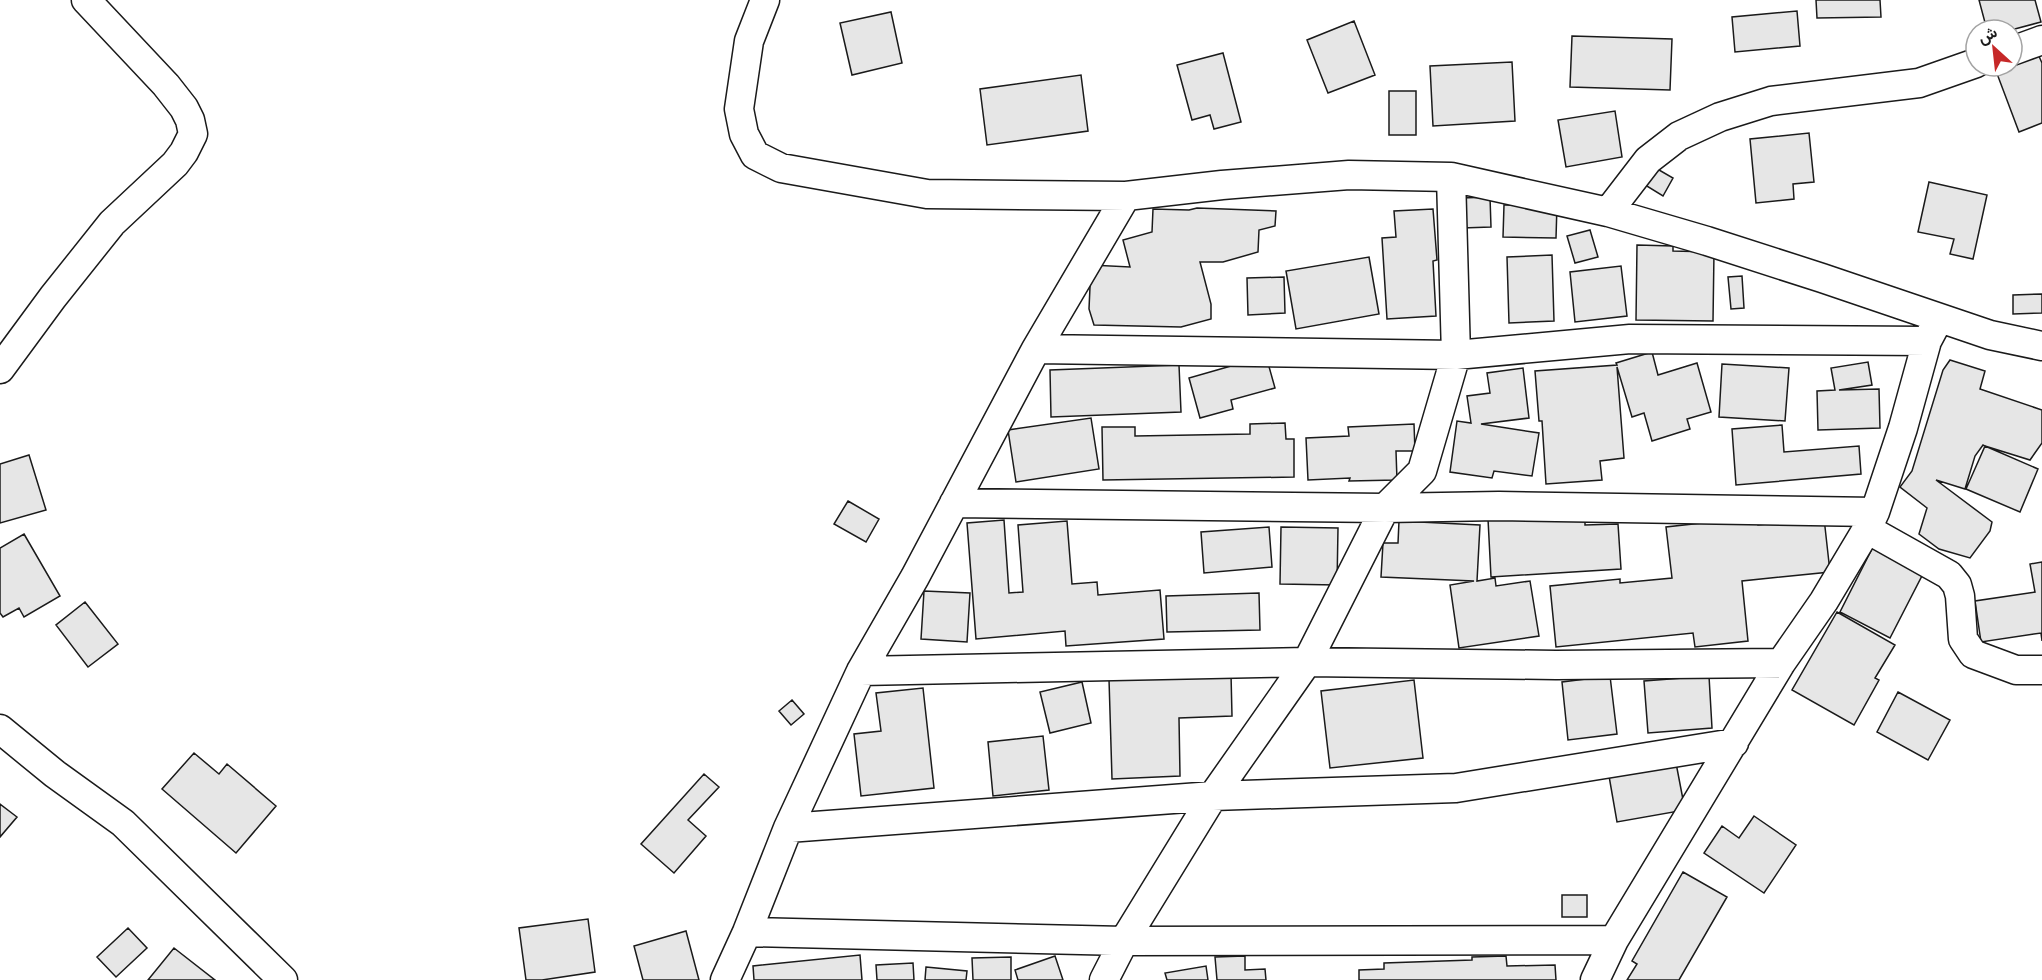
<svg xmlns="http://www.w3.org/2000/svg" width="2042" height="980" font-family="'IBM Plex Sans',Vazirmatn,sans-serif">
	<rect width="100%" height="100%" fill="#fff"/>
	<!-- building -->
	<path fill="#e6e6e6" stroke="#1a1a1a" stroke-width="1.5" d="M1816,0H1880L1881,17L1817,18Z
		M1979,0H2035L2041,22L2011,30H1987Z
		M1797,11L1800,46L1735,52L1732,17Z
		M891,12L902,63L852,75L840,23Z
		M1354,21L1375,75L1328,93L1307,40Z
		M1572,36L1672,39L1670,90L1570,87Z
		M1223,53L1241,122L1214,129L1210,115L1192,120L1177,65Z
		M2038,54L2042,63V123L2019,132L1996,71Z
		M1512,62L1515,121L1433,126L1430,66Z
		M1081,75L1088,131L987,145L980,89Z
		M1389,91H1416V135H1389Z
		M1615,111L1622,157L1566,167L1558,120Z
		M1809,133L1814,182L1793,184L1794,199L1756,203L1750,139Z
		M1647,163L1673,178L1663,196L1637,180Z
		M1929,182L1987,195L1973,259L1950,254L1954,239L1918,232Z
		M1490,197L1491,227L1462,228L1461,198Z
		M1504,205H1557L1556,238L1503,237Z
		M1197,208L1276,211L1275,226L1259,230L1258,252L1223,262H1200L1211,304V319L1181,327L1094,325L1089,309L1091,265L1130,267L1123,240L1152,232L1153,209L1189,210Z
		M1433,209L1437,260L1433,261L1436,316L1387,319L1382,238L1396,237L1394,211Z
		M1590,230L1598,257L1575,263L1567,236Z
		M1637,245L1673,246V251L1714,252L1713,321L1636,320Z
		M1552,255L1554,321L1509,323L1507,257Z
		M1369,257L1379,314L1296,329L1286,271Z
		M1621,266L1627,316L1575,322L1570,272Z
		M1742,276L1744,308L1731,309L1728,277Z
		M1284,277L1285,313L1248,315L1247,278Z
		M2042,294V313L2013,314V295Z
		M1652,352L1658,375L1697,363L1711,412L1687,419L1690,429L1652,441L1644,413L1632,417L1617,367L1624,458L1600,461L1602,480L1546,484L1542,421H1539L1535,371L1617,365L1616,363Z
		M1266,356L1275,388L1231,400L1233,409L1200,418L1189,378Z
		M1950,360L1985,371L1980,389L2042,410V443L2030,460L1985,446L2038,469L2020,512L1966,489L1985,446L1983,445L1975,456L1965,489L1936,480L1992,522L1990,531L1970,558L1939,549L1919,534L1927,508L1900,487L1912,471L1943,370Z
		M1868,362L1872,385L1839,390L1879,389L1880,428L1818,430L1817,391L1835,390L1831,368Z
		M1722,364L1789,368L1785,421L1719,417Z
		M1179,365L1181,412L1051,417L1050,370Z
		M1523,368L1529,418L1481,424L1539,433L1532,476L1494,471L1492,478L1450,472L1457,421L1471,423L1467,396L1490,393L1487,373Z
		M1091,418L1099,469L1016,482L1008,430Z
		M1285,423L1286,439H1294V477L1103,480L1102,427H1135V436L1250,434V424Z
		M1414,424L1415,451H1396L1397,480L1349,481L1350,478L1308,480L1306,438L1349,436L1348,427Z
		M1782,425L1784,452L1859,446L1861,474L1736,485L1732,429Z
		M29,455L46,510L0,523V464Z
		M848,501L879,519L866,542L834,524Z
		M1585,514V525L1618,524L1621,569L1491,577L1488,519Z
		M1757,517L1758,525L1824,518L1830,572L1742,581L1748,641L1695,647L1693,633L1556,647L1550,586L1620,579V583L1672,578L1666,527Z
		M1004,520L1009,593L1023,592L1018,525L1067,521L1072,584L1097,582L1098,595L1160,590L1164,639L1066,646L1065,631L976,639L967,523Z
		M1399,521L1480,525L1477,581L1495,578L1496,586L1530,581L1539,636L1459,648L1450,585L1474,581L1381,577L1383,543H1398Z
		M1269,527L1272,567L1204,573L1201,532Z
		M1281,527L1338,528L1337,585L1280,584Z
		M24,534L60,596L24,617L19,608L3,617L0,613V548Z
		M1876,541L1927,566L1890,638L1840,612Z
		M2042,562V641L2041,633L1981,642L1975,601L2035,592L2030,564Z
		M924,591L970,593L967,642L921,639Z
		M1259,593L1260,630L1167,632L1166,596Z
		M85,602L118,644L88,667L56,625Z
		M1837,612L1895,645L1875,678L1879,680L1854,725L1792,690Z
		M1231,674L1232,716L1179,718L1180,776L1112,779L1109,679Z
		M1610,676L1617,734L1568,740L1562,682Z
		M1709,676L1712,728L1648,733L1644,681Z
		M1414,680L1423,758L1330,768L1321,691Z
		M1082,682L1091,723L1050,733L1040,692Z
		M923,688L934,788L861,796L854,734L881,731L876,693Z
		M1898,692L1950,720L1928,760L1877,732Z
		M792,700L804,714L791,725L779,711Z
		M1043,736L1049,790L993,796L988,742Z
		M194,753L219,774L227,764L276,806L236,853L162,789Z
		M1676,763L1685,810L1617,822L1609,776Z
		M704,774L719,787L688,820L706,836L674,873L641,844Z
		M0,804L17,817L0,837Z
		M1754,816L1796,845L1764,893L1704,853L1722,826L1739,838Z
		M1683,872L1727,897L1679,980H1627L1637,964L1632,961Z
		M1562,895H1587V917H1562Z
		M588,919L595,972L542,980H526L519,928Z
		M128,928L147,948L116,977L97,957Z
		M686,931L699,980H643L634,946Z
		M174,948L215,980H148Z
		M860,955L862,980H754L753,966Z
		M1055,956L1063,980H1018L1015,970Z
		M1245,956V970L1265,969L1266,980H1217L1215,957Z
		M1506,956L1507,966L1555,965L1556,980H1359V970L1384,969V963L1472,960V957Z
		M1011,957V980H973L972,958Z
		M913,963L914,980H877L876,965Z
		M1206,966L1208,980H1167L1165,973Z
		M926,967L967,971L966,980H925Z"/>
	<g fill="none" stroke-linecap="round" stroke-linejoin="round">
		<!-- minor casing -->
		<g stroke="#1a1a1a" stroke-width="31">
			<path id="minor" d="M765,0L749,41L739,109L744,134L755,155L781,168L927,194L1126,196L1222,185L1349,175L1451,177L1608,212L1707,241L1822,278L1990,335L2042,346
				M2012,51L2042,40
				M1608,212L1648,160L1679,136L1720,117L1771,101L1919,83L1976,63
				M1036,349L1456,355L1630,339L1927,341
				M0,369L53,297L112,223L175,164L184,152L193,134L190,120L184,108L166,85L86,0
				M954,503L1385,508L1499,506L1875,512
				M1867,529L1949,575L1957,585L1960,596L1963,639L1973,654L2016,670H2042
				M861,671L1307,662L1556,665L1781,663
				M0,729L55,774L123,823L283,980
				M788,828L1213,796L1456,788L1734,743
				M747,932L1124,941L1614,940
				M725,980L747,932L788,828L861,671L915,577L1036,349L1126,196
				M1104,980L1124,941L1213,796L1307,662L1385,508L1422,471L1456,355L1451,177
				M1595,980L1614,940L1781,663L1824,601L1867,529L1875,512L1903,428L1927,341L1935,326"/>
		</g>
		<!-- minor -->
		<use href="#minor" stroke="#fff" stroke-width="28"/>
	</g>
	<!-- north arrow -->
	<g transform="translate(1994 48) rotate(333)"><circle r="28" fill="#ffffff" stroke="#a3a3a3" stroke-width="1.5"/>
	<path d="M0-4.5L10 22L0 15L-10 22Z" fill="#c62828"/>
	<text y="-9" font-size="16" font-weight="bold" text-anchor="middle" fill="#1a1a1a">ش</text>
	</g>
</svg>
